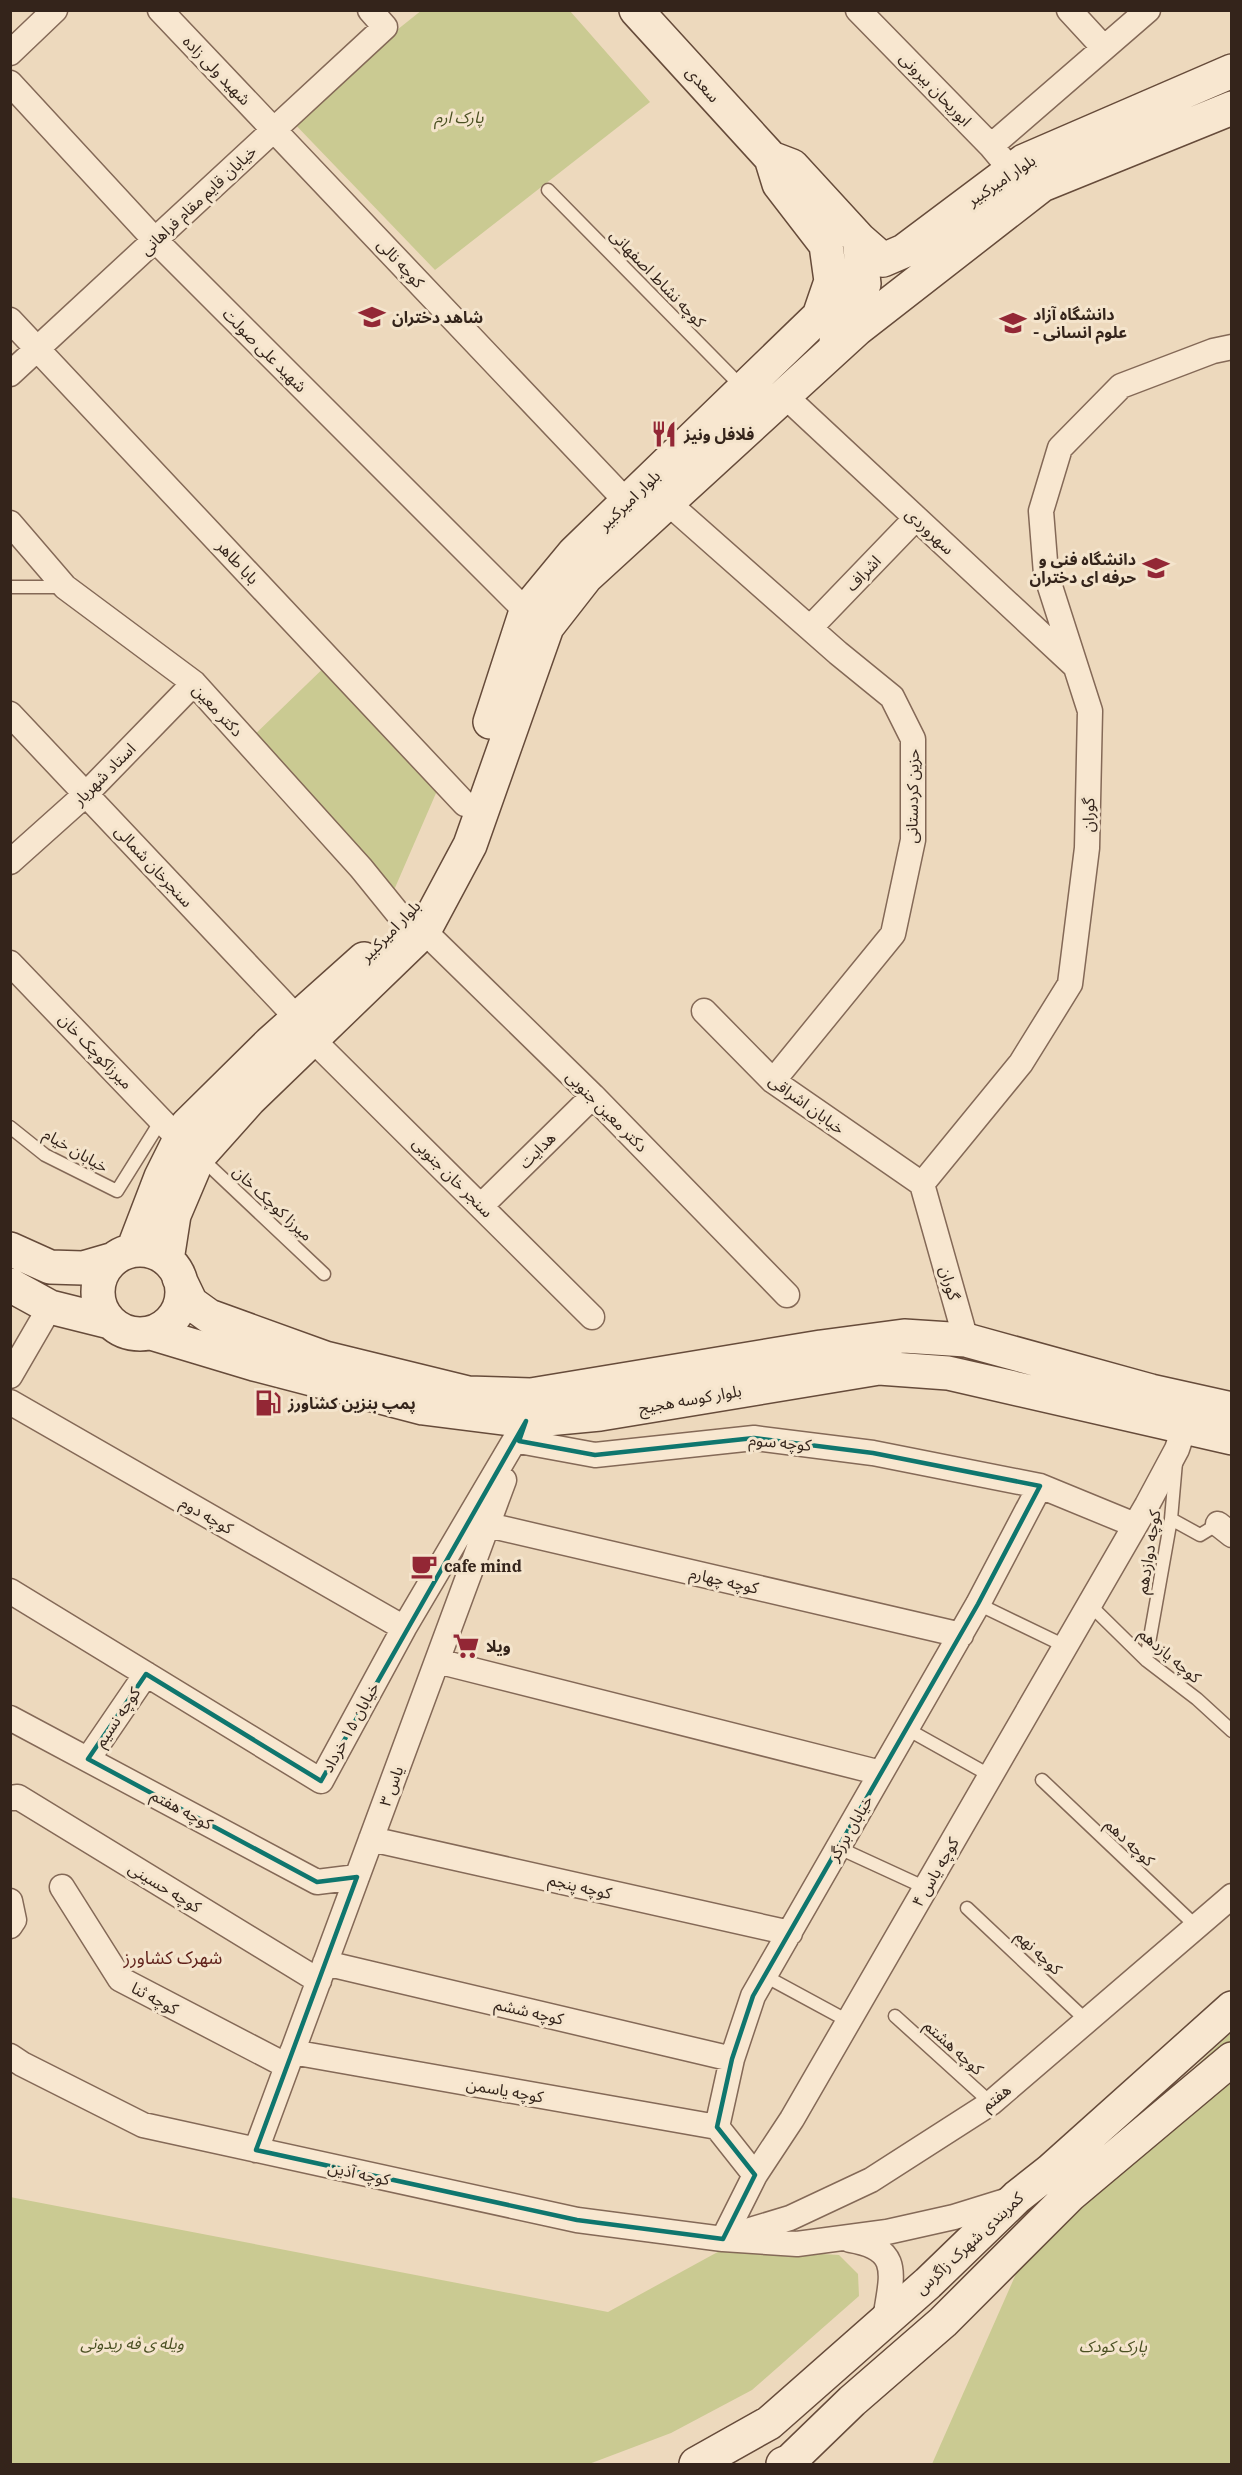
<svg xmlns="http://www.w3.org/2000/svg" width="1242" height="2475" font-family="'IBM Plex Serif','Noto Sans Arabic',serif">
	<rect width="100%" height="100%" fill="#edd9bd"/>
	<!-- green -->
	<path fill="#caca92" d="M422,10L570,11L650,102L435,270L288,117Z
		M335,657L443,777L391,897L250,739Z
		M1231,2033V2464H932L1046,2206Z
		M10,2197L608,2312L725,2248L839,2255L858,2274L859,2296L752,2390L671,2433L589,2464H11Z"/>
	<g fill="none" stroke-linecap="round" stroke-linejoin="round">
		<!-- lane casing -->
		<g stroke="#846957" stroke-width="15">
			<path id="lane" d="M548,190L743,388
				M10,587H63
				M10,1127L45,1155L117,1191L162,1119
				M200,1157L324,1274
				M1171,1519L1200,1535L1218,1524
				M978,1604L1065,1646
				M1089,1604L1146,1660L1197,1699L1232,1731
				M1146,1660L1171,1519L1176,1462
				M907,1729L991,1776
				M1042,1780L1197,1927
				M839,1848L926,1888
				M967,1908L1087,2021
				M765,1976L848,2021
				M895,2016L991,2103"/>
		</g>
		<!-- street casing -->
		<g stroke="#846957" stroke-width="27">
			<path id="street" d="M160,10L627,502
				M858,10L991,146L1011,170
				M1069,10L1104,48
				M10,53L55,10
				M10,83L155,240L526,611
				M991,146L1148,10
				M10,320L465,804
				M10,374L385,27L370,10
				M784,395L1074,665
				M667,502L838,653L892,697L913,739V840L893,934L773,1081
				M10,523L65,587L194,683L361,868L404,921
				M810,628L916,518
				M10,714L298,1019
				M10,862L86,794L194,683
				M424,931L593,1096L787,1295
				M10,963L180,1140
				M704,1011L773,1081L922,1184
				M312,1039L592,1317
				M482,1205L593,1096
				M966,1340L922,1184L1021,1063L1070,984L1087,848L1090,711L1046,574L1041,511L1060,448L1121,386L1213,351L1232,347
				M10,1376L50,1307
				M10,1402L404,1628
				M519,1441L595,1455L754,1438L873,1453L1040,1486L1135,1525
				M1218,1524L1232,1535
				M488,1525L961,1635
				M10,1591L321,1781L404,1628L526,1421
				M437,1661L881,1773
				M10,1718L317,1882L357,1877
				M88,1759L146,1674
				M10,1798L18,1797L319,1981
				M371,1839L790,1933
				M62,1887L120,1979L287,2066
				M10,1901L14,1920L10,1926
				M325,1963L732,2059
				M292,2052L717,2127
				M10,2056L22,2064L143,2125L577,2220L723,2239L797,2244L887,2232L954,2217L1012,2199
				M256,2150L504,1480
				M755,2175L717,2127L732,2059L753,1996L978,1604L1040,1486
				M737,2234L790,2218L871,2180L991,2103L1232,1896
				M723,2239L755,2175L792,2119L1147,1505L1177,1449L1184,1428
				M850,2240C904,2249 891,2277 885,2320"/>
		</g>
		<!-- secondary casing -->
		<g stroke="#664b3a" stroke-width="36">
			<path id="secondary" d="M771,158L792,166L859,239L883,260L904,251L1024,161L1232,71
				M836,342L864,284L859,239
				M490,722L526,611L574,553L819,316L831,281L826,245L779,184L771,158L636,10
				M10,1249L50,1267L83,1268L114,1259
				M98 1292a42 42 0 1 1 84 0a42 42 0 1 1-84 0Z
				M133,1250L161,1177L187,1125L270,1043L364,959
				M167,1260L174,1215L199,1156L249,1100L424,931L470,845L547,627L586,577L857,329L1042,185L1232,108
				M179,1278L191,1303L209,1316L325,1358L468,1393L531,1395L821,1347L904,1336L966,1340L1151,1391L1232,1409
				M10,1285L50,1307L110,1322
				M151,1333L254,1364L423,1408L526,1421L600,1414L879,1368L948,1373L1232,1438
				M696,2464L769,2423L928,2283L1017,2197L1050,2171L1232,2008
				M783,2464L790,2461L852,2401L943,2322L1070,2195L1232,2059"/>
		</g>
		<!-- lane -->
		<use href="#lane" stroke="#f8e7d0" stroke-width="12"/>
		<!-- street -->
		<use href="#street" stroke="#f8e7d0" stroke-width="24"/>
		<!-- secondary -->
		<use href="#secondary" stroke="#f8e7d0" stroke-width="33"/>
	</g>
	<!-- marked area -->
	<path fill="none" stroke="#0f766e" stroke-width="4.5" stroke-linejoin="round" d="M526,1421L519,1441L595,1455L754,1438L873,1453L1040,1486L978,1604L753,1996L732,2059L717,2127L755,2175L723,2239L577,2220L256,2150L357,1877L317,1882L88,1759L146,1674L321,1781Z"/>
	<!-- icons -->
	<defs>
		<g id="school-bare" transform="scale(2.07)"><path d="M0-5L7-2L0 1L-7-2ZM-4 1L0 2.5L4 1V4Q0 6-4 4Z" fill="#932735" stroke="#f4e4cc" stroke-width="2.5" paint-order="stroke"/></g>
		<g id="university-bare" transform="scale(2.07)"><path d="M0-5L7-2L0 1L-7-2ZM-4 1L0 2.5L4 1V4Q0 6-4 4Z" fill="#932735" stroke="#f4e4cc" stroke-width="2.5" paint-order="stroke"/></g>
		<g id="restaurant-bare" transform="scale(2.07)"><path d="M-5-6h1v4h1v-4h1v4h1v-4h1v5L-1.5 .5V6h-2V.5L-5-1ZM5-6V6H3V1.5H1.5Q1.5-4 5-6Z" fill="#932735" stroke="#f4e4cc" stroke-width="2.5" paint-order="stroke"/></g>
		<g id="fuel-bare" transform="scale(2.07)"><path d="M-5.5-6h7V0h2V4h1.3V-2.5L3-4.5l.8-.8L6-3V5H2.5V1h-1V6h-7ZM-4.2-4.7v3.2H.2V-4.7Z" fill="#932735" stroke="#f4e4cc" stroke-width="2.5" paint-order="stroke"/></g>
		<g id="cafe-bare" transform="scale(2.07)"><path d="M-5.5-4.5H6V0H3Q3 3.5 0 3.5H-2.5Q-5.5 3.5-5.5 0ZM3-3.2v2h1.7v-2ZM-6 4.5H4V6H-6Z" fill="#932735" stroke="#f4e4cc" stroke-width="2.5" paint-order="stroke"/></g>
		<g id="supermarket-bare" transform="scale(2.07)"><path d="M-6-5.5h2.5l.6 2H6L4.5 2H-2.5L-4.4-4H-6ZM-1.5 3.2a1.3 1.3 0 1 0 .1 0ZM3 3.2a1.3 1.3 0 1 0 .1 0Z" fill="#932735" stroke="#f4e4cc" stroke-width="2.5" paint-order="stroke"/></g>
	</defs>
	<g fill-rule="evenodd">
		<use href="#school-bare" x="372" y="317"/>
		<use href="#university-bare" x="1013" y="323"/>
		<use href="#restaurant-bare" x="664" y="434"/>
		<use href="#university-bare" x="1156" y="568"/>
		<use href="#fuel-bare" x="268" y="1403"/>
		<use href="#cafe-bare" x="424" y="1566"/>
		<use href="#supermarket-bare" x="466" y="1646"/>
	</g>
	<g text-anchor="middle" stroke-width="6" stroke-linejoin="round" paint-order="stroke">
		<!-- street labels -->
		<g font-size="16" fill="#34241b" stroke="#f4e4cc">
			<text transform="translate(217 70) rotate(46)" y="6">شهید ولی زاده</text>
			<text transform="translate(703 84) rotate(48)" y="6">سعدی</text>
			<text transform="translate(936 89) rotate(46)" y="6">ابوریحان بیرونی</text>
			<text transform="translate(1001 180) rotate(-34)" y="6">بلوار امیرکبیر</text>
			<text transform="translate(198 200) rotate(-43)" y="6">خیابان قایم مقام فراهانی</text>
			<text transform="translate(401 263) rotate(47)" y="6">کوچه نالی</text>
			<text transform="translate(658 278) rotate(46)" y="6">کوچه نشاط اصفهانی</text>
			<text transform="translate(265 350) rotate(45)" y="6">شهید علی صولت</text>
			<text transform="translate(629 500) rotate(-44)" y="6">بلوار امیرکبیر</text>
			<text transform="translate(930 531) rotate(43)" y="6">سهروردی</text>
			<text transform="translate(238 562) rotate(47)" y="6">بابا طاهر</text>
			<text transform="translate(863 573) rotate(-46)" y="6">اشراف</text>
			<text transform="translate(218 710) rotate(47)" y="6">دکتر معین</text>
			<text transform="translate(104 774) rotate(-45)" y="6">استاد شهریار</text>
			<text transform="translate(912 796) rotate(-89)" y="6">حزین کردستانی</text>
			<text transform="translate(1088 815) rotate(-89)" y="6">گوران</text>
			<text transform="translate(154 866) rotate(47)" y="6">سنجرخان شمالی</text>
			<text transform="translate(390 931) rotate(-46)" y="6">بلوار امیرکبیر</text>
			<text transform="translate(96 1051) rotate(46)" y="6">میرزاکوچک خان</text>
			<text transform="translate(807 1104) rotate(36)" y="6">خیابان اشراقی</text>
			<text transform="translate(607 1111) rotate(45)" y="6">دکتر معین جنوبی</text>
			<text transform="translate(76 1150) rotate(30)" y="6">خیابان خیام</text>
			<text transform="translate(537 1150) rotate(-45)" y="6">هدایت</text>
			<text transform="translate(453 1177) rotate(45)" y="6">سنجر خان جنوبی</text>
			<text transform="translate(273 1203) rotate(43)" y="6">میرزا کوچک خان</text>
			<text transform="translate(950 1283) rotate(74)" y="6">گوران</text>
			<text transform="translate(690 1399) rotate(-10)" y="6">بلوار کوسه هجیج</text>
			<text transform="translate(780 1442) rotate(5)" y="6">کوچه سوم</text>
			<text transform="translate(207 1515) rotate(30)" y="6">کوچه دوم</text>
			<text transform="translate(1148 1552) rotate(-81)" y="6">کوچه دوازدهم</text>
			<text transform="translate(724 1580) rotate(13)" y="6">کوچه چهارم</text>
			<text transform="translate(1170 1655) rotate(40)" y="6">کوچه یازدهم</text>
			<text transform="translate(117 1717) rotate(-56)" y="6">کوچه نسیم</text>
			<text transform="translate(350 1727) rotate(-61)" y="6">خیابان ۱۵ خرداد</text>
			<text transform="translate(391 1786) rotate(-70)" y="6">یاس ۳</text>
			<text transform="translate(182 1809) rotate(28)" y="6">کوچه هفتم</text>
			<text transform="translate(850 1828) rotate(-60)" y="6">خیابان برزگر</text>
			<text transform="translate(1130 1842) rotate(43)" y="6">کوچه دهم</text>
			<text transform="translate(935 1872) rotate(-60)" y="6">کوچه یاس ۴</text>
			<text transform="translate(580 1886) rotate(13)" y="6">کوچه پنجم</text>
			<text transform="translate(165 1887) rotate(31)" y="6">کوچه حسینی</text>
			<text transform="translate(1039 1952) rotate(43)" y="6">کوچه نهم</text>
			<text transform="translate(155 1998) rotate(28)" y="6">کوچه ثنا</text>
			<text transform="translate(529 2011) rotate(13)" y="6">کوچه ششم</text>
			<text transform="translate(954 2047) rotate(42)" y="6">کوچه هشتم</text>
			<text transform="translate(505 2090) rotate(10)" y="6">کوچه یاسمن</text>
			<text transform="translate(996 2097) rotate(-38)" y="6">هفتم</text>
			<text transform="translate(359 2173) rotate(12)" y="6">کوچه آذین</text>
			<text transform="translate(969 2243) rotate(-43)" y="6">کمربندی شهرک زاگرس</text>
		</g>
		<!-- park labels -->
		<g font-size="16" font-style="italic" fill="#4a5022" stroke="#f4e4cc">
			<text x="459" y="123">پارک ارم</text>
			<text x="132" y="2349">ویله ی فه ریدونی</text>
			<text x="1113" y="2352">پارک کودک</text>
		</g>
		<!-- poi labels -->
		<g font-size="16" font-weight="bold" fill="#34241b" stroke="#f4e4cc" text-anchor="start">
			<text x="1033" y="320">دانشگاه آزاد<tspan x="1033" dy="18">- علوم انسانی</tspan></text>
			<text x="392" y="323">شاهد دختران</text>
			<text x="684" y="440">فلافل ونیز</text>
			<text x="1136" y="565" text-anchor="end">دانشگاه فنی و<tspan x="1136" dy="18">حرفه ای دختران</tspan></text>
			<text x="288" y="1409">پمپ بنزین کشاورز</text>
			<text x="444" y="1572">cafe mind</text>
			<text x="486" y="1652">ویلا</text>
		</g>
		<!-- neighbourhood labels -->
		<g font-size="18" fill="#60211b" stroke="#f4e4cc">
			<text x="173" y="1964">شهرک کشاورز</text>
		</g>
	</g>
	<!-- border -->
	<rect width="1242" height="2475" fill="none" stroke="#34241b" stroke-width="24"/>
</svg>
